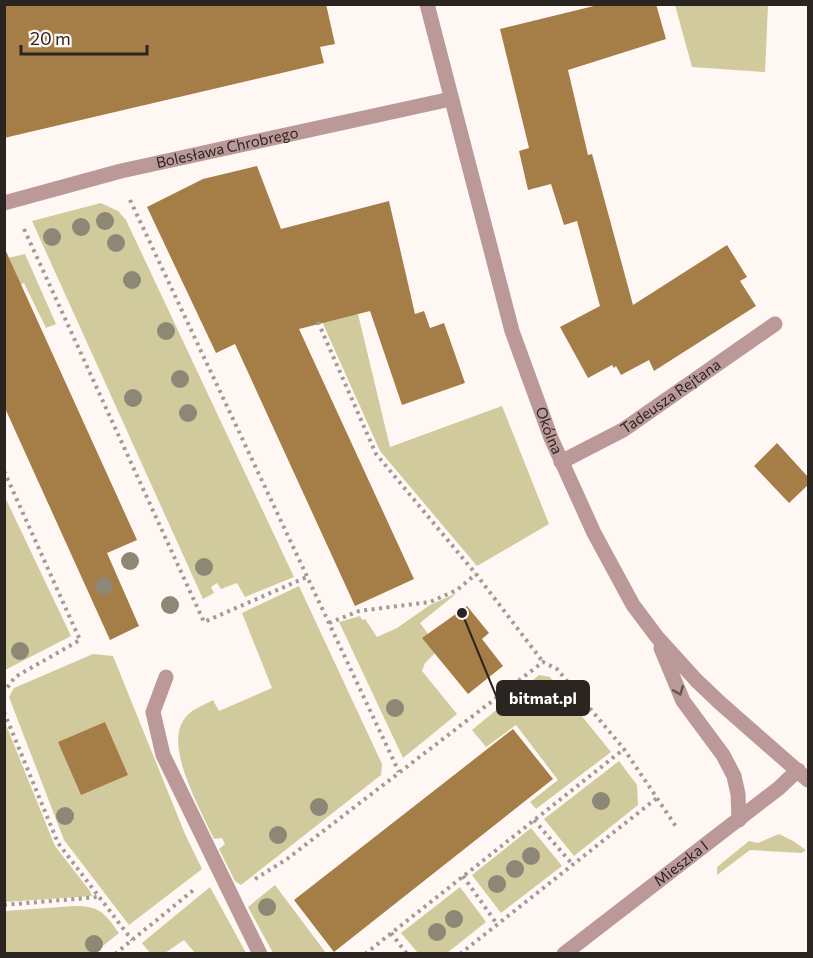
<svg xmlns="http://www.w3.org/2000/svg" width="813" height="958" font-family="Commissioner,sans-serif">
	<rect width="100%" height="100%" fill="#fef7f4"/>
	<!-- green -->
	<path fill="#d0ca9c" d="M675,5H768L765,72L692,67Z
		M101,203L118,211L126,220L294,577L245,597L237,583L221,589L217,583L211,587L214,593L203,599L32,221Z
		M25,254L56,324L46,328L24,283L5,292L4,259Z
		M358,314L390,447L502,406L549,524L477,566L380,451L320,317Z
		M4,495L71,636L5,670H4Z
		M299,586L382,764L381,775L241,885L235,881L219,849L225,844L222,838L214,839C202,812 165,749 183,721C189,710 202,706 213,700L219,711L272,688L242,613Z
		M457,593L420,623L428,634L423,638L435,653L425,663L422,671L457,714L403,758L339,622L360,616L362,620L365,619L377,637L397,628L430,605Z
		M93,654L113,656L185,834L202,869L129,925L64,840L9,697L14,688Z
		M539,675L550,677L611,752L536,809L530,802L558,780L516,725L486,747L472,730Z
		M4,720L55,846L90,891L92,896L5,902Z
		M619,761L637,785L638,805L574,856L544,819Z
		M531,828L562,866L501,913L472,875Z
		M779,834L793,841L806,850L802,853L750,850L717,875V867L749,841L758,843Z
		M275,885L326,953H273L248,907Z
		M210,887L246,953H195L184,940L165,953H150L142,943Z
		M460,887L486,922L447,953H418L401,933Z
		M74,906C101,906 104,913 119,933L94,953H5V911Z"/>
	<!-- building -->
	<path fill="#a57e47" d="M4,4H326L335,44L320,47L324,63L4,138Z
		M602,4H656L666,39L568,70L588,155L592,154L633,305L727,245L747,277L740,281L756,306L654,371L649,360L621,375L616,366L614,368L612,365L588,378L560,327L600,306L577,221L564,225L551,184L528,190L519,151L529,148L500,29Z
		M257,166L281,229L389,201L415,314L424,311L430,328L444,323L465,383L402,405L370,311L299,329L414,579L355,606L235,344L216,353L147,207L203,179Z
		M4,247L137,540L107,553L139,626L110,640L4,406Z
		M777,443L808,477V485L789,503L754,466Z
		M467,606L489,633L482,639L503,666L468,694L422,638Z
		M105,722L128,775L81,795L58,742Z
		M513,729L553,779L334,952L294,900Z"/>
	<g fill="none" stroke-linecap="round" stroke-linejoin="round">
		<!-- path -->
		<path stroke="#a29c99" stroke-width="4" stroke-dasharray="3 4.5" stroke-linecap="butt" d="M130,200L399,772
			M24,229L204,622L307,577
			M318,322L376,454L476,574L543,662
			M4,471L80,640L15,677L4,692
			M329,623L359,611L430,602L457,590L476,574
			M4,712L58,843L132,940
			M534,820L573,865
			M463,876L497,924
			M255,879L287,859L543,662L557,669L624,749L677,828
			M4,905L98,897
			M391,933L407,954
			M115,954L196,888
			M365,954L624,749
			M460,954L657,798"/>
		<!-- minor -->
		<g stroke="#ba9998" stroke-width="15">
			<path id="s1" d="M427,4L512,331L551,438L594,533L633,605L657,637L696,680L719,702L808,780"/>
			<path id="s2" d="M4,203L121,171L451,99"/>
			<path id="s3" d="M561,462L623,430L775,324"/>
			<path d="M661,648L683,701L723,755L734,776L738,794L739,820"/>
			<path d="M166,677L153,712L163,755L260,954"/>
			<path id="s4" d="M564,954L779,788L798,770"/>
		</g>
	</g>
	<!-- trees -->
	<g fill="#8d8775">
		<circle cx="105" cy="221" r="9"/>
		<circle cx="81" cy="227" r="9"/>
		<circle cx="52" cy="237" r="9"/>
		<circle cx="116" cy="243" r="9"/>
		<circle cx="132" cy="280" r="9"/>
		<circle cx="166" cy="331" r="9"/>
		<circle cx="180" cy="379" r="9"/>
		<circle cx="133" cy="398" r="9"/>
		<circle cx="188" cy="413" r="9"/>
		<circle cx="130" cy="561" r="9"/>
		<circle cx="204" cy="567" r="9"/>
		<circle cx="104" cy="586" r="9"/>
		<circle cx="170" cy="605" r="9"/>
		<circle cx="20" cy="651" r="9"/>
		<circle cx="395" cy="708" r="9"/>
		<circle cx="601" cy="801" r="9"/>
		<circle cx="319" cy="807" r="9"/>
		<circle cx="65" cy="816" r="9"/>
		<circle cx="278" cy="835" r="9"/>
		<circle cx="531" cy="856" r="9"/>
		<circle cx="515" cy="869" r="9"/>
		<circle cx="497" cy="884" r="9"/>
		<circle cx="267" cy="907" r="9"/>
		<circle cx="454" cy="919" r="9"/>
		<circle cx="437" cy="932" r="9"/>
		<circle cx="94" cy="944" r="9"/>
	</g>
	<!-- one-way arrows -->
	<defs><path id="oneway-chevron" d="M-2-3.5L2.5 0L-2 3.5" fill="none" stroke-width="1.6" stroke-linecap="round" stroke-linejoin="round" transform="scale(1.5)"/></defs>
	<use stroke="#645351" href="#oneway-chevron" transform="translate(679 691) rotate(68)"/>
	<g text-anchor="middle" stroke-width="5" stroke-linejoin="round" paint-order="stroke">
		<!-- street labels -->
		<g font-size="15" fill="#2b2522" stroke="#fef7f4">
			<text dy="5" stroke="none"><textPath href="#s2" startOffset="230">Bolesława Chrobrego</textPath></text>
			<text dy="5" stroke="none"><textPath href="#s3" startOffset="128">Tadeusza Rejtana</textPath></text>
			<text dy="5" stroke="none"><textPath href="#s1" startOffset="444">Okólna</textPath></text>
			<text dy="5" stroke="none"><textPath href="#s4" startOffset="148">Mieszka I</textPath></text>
		</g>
	</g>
	<!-- callouts -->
	<path fill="none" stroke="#2b2522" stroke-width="2" d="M462 613L497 698"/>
	<circle fill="#2b2522" stroke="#fef7f4" stroke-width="2" cx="462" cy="613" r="6"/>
	<rect fill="#2b2522" stroke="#2b2522" stroke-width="2" x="497" y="681" width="92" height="34" rx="6"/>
	<g font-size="16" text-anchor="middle" font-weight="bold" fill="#fff">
		<text x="543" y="704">bitmat.pl</text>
	</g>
	<!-- border -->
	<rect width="813" height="958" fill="none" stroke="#2b2522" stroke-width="12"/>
	<!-- scale -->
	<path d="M21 45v9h126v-9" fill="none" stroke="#2b2522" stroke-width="3"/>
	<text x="30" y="45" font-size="18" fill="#2b2522" stroke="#fef7f4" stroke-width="4.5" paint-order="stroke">20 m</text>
</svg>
